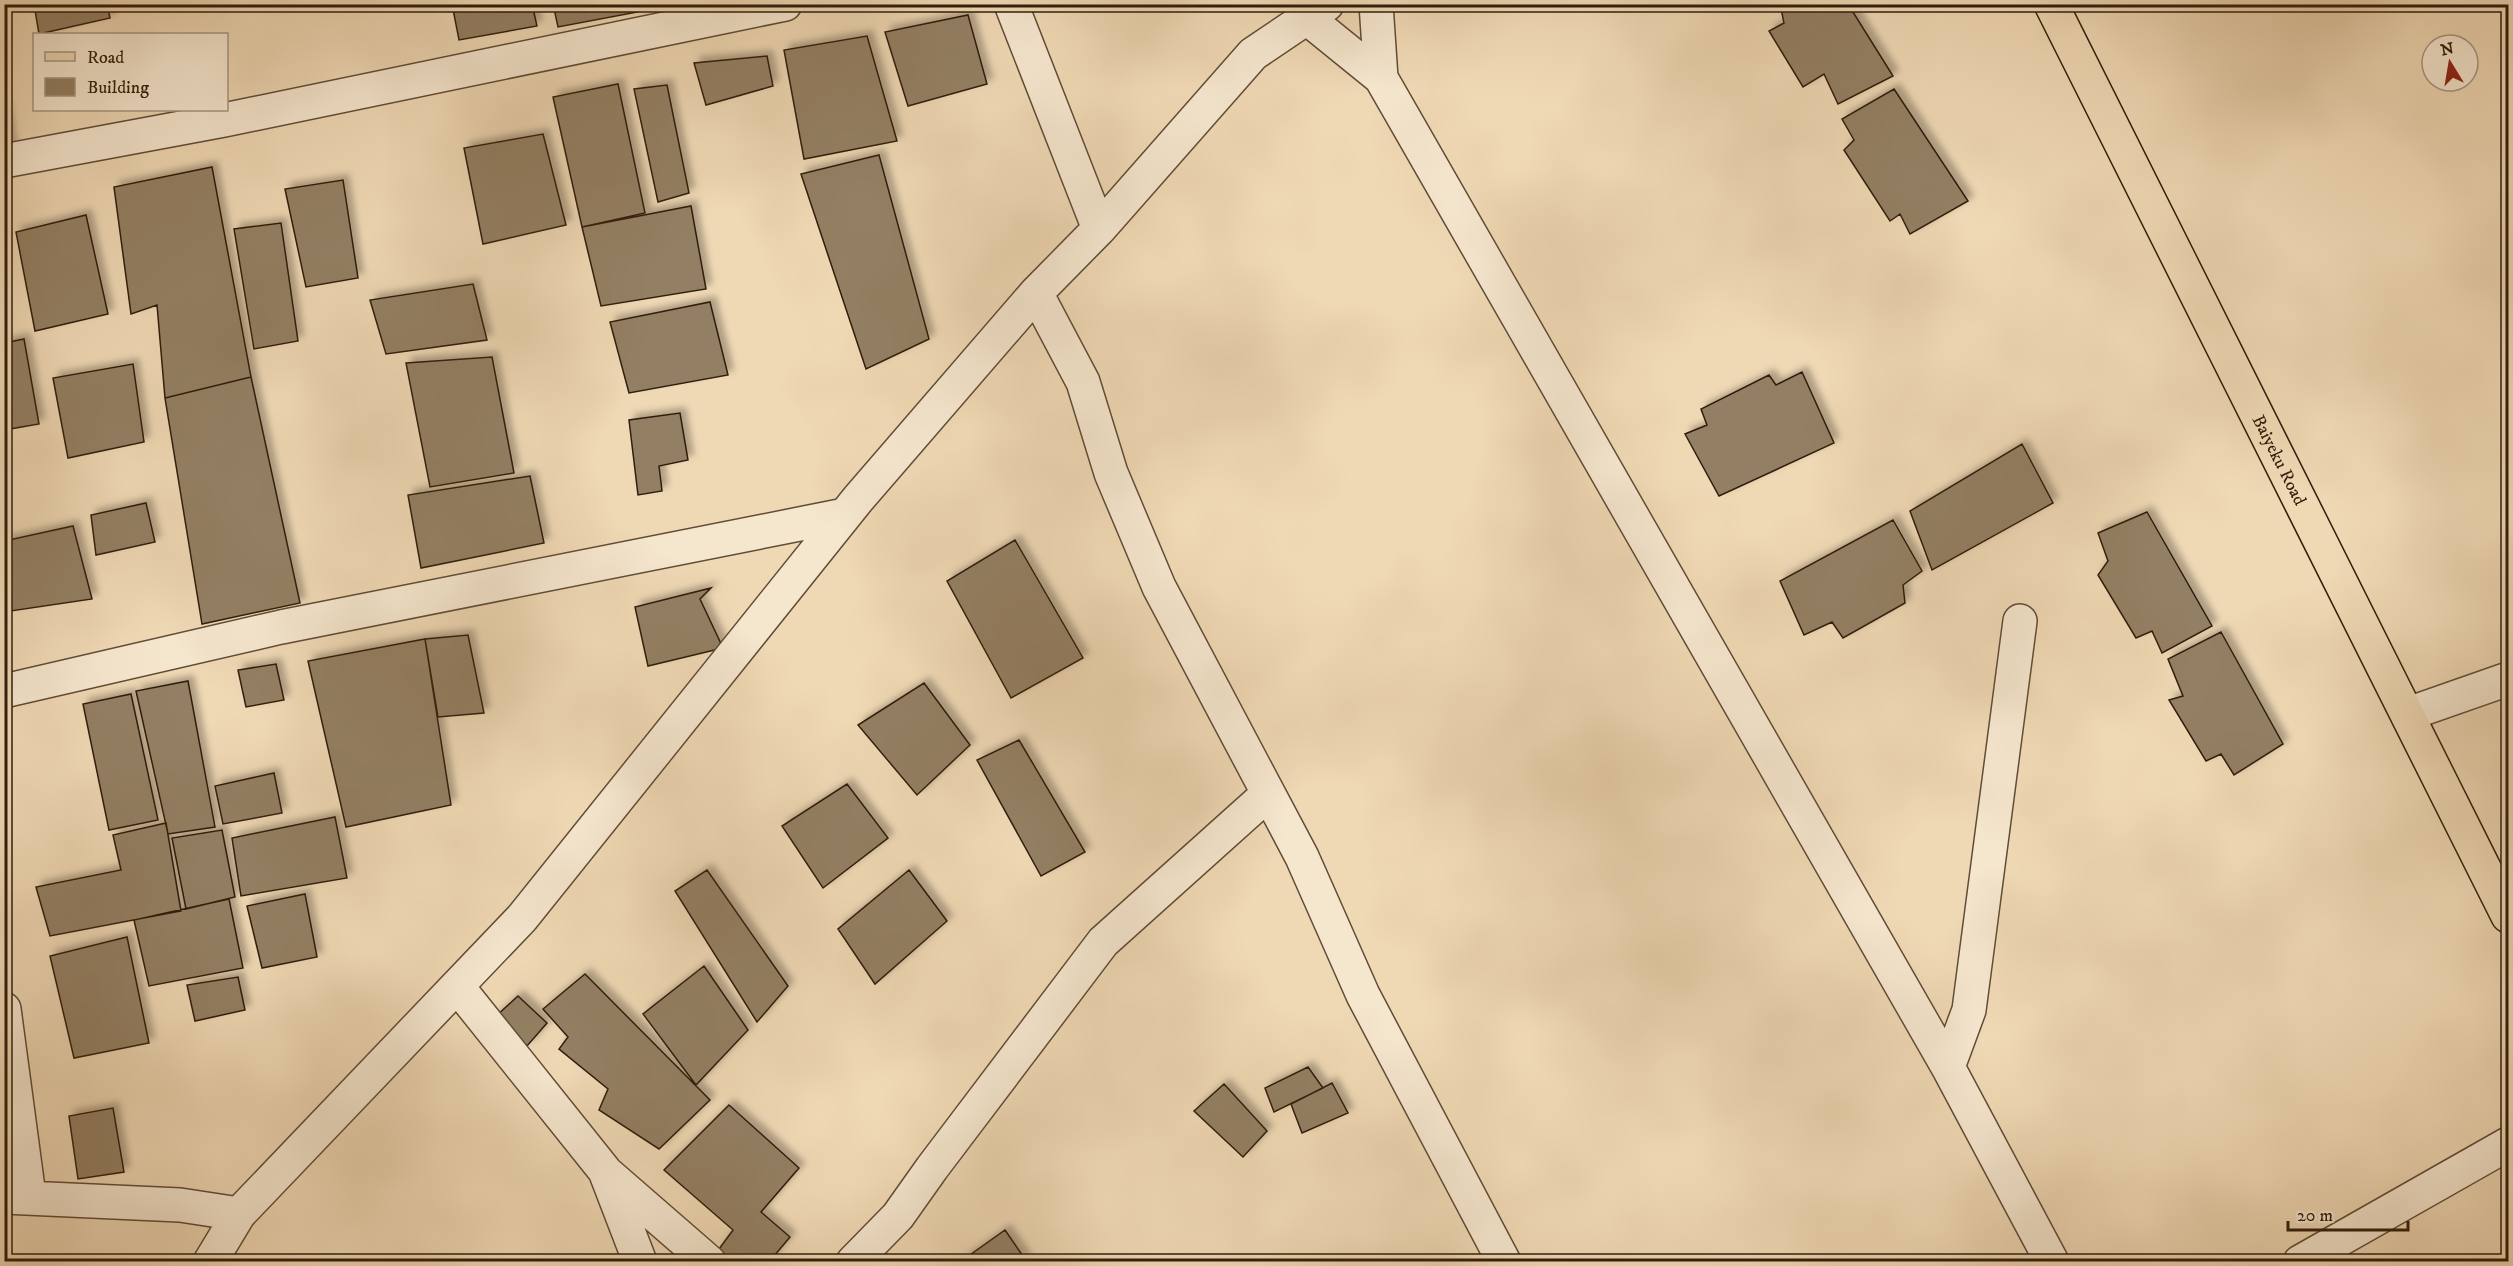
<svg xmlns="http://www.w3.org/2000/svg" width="2513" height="1266" font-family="'IM FELL DW Pica',serif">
	<defs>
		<filter id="shadow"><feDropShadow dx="5.5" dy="-5.5" stdDeviation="3" flood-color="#0004"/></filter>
	</defs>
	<rect width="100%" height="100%" fill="#efd8b4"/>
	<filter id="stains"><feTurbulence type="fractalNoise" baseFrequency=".00333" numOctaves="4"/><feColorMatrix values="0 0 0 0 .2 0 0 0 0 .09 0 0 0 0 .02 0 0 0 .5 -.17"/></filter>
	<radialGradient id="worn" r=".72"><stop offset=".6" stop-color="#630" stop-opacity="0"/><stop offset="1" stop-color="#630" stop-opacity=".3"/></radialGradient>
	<!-- building -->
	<path fill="#937f63" stroke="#301e0c" stroke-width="1.5" filter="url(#shadow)" d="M34,4H107L110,18L39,34Z
		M452,4H532L537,26L459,40Z
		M553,4H642L643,11L558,27Z
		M1780,4H1848L1893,76L1838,104L1824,74L1803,87L1769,31L1784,23Z
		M968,15L987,84L908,106L885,32Z
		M867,36L897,141L804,159L784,50Z
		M767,56L773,86L706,105L694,63Z
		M618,84L645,213L582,227L553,97Z
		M667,85L689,193L658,202L634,89Z
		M1894,89L1968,201L1910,234L1900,214L1890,221L1844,150L1854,140L1842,119Z
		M4,104L11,149H4Z
		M543,134L566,225L483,244L464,148Z
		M879,155L929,339L866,369L801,174Z
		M212,167L251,377L165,398L157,305L131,314L114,187Z
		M343,180L358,278L306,287L285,189Z
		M691,206L706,289L601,306L582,227Z
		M86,215L108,314L35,331L16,232Z
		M281,223L298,341L254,349L234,229Z
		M473,284L487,340L386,354L370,300Z
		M710,302L728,375L629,393L610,322Z
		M24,339L39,424L4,430V343Z
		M492,357L514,473L430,487L406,363Z
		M133,364L144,442L68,458L53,378Z
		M1802,372L1834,443L1719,496L1685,434L1707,425L1701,409L1769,375L1776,385Z
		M251,377L300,603L202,624L165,398Z
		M680,413L688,460L659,466L662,491L638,495L629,420Z
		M2022,444L2053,503L1932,570L1910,511Z
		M530,476L544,543L421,568L408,495Z
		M146,503L155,542L96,555L91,515Z
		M2147,512L2212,626L2162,653L2152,631L2136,638L2098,575L2108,561L2098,533Z
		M1893,520L1922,571L1903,585L1905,603L1843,638L1832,622L1804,635L1780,581Z
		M73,526L92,599L4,612V541Z
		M1015,540L1083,658L1011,698L947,581Z
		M711,588L700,599L723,648L648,666L635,607Z
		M2221,632L2283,744L2234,775L2221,754L2206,761L2169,700L2183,696L2168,659Z
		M468,635L484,713L438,717L425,639Z
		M425,639L451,805L346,827L308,661Z
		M276,664L284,700L246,707L238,670Z
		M188,681L215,827L168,834L136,691Z
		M924,683L970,745L917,795L858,725Z
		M131,694L158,820L109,830L83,704Z
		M1019,740L1085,852L1041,876L977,760Z
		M274,773L282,813L223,824L215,786Z
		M847,784L888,838L823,888L782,826Z
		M335,817L347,878L241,896L232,838Z
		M166,823L181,911L50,936L36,887L121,870L113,835Z
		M222,830L235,897L186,909L172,838Z
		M707,870L788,986L757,1022L675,891Z
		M909,870L947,921L875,984L838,929Z
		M305,894L317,957L262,968L247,906Z
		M229,899L243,968L149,986L134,920Z
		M127,937L149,1043L74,1058L50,956Z
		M704,966L748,1030L696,1085L643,1014Z
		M585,974L710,1100L659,1149L599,1110L608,1089L559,1049L568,1037L543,1009Z
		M238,977L245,1010L195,1021L187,985Z
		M518,996L547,1023L527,1046L495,1017Z
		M1308,1067L1323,1088L1274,1112L1265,1088Z
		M1332,1083L1348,1113L1302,1133L1291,1104Z
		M1224,1084L1267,1131L1243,1157L1194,1111Z
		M729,1105L799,1168L761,1212L790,1237L769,1262H733L719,1249L733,1230L664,1170Z
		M113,1108L124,1172L78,1179L69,1116Z
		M1005,1230L1027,1262H960Z"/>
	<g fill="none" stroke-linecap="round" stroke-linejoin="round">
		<!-- minor casing -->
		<g stroke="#604c36" stroke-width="36">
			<path id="minor" d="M1011,4L1099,229
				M1376,4L1381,78
				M1307,18L1381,78L1948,1067L2052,1262
				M4,161L224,120L785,4
				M1036,293L1083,382L1111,473L1159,587L1302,857L1363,995L1504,1262
				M4,691L281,627L845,515
				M2408,714L2508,679
				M457,986L605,1171L640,1262
				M4,1009L29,1196
				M1948,1067L1969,1010L2020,621
				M609,1175L709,1262
				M4,1197L180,1205L239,1214L522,918L858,499L1036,293L1099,229L1253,54L1327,4
				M210,1262L239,1214
				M853,1262L898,1216L932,1168L1103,942L1268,794
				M2300,1262L2508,1144"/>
		</g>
		<!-- major casing -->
		<g stroke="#301e0c" stroke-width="36">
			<g id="major">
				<path id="s1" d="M2051,4L2508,916"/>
			</g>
		</g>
		<!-- minor -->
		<use href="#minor" stroke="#f5e6ce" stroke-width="33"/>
		<!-- major -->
		<use href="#major" stroke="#efd8b4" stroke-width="33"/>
	</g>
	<g text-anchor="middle" stroke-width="4.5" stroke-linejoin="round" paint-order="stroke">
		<!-- street labels -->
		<g font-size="18" fill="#301e0c" stroke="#f5e6ce">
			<text dy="6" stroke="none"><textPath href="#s1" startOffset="510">Baiyeku Road</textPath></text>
		</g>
	</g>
	<!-- margin -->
	<rect width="2513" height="1266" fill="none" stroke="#efd8b4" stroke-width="24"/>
	<rect x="6" y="6" width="2501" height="1254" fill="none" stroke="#301e0c" stroke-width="3"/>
	<rect x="12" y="12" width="2489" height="1242" fill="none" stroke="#301e0c" stroke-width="1.5"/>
	<!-- legend -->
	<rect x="33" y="33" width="195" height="78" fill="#f5e6ce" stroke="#a69680" stroke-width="1.5"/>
	<rect x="45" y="52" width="30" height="9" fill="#efd8b4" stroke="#a69680" stroke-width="1.5"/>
	<text x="87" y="63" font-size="18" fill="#301e0c">Road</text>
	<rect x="45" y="78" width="30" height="18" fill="#937f63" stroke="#a69680" stroke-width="1.5"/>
	<text x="87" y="93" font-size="18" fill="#301e0c">Building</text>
	<!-- north arrow -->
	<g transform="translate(2450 63) rotate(349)"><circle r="28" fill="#f5e6ce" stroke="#a69680" stroke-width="1.5"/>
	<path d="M0-4.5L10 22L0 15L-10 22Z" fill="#8f2418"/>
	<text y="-9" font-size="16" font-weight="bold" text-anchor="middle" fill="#301e0c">N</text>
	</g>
	<!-- scale -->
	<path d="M2288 1221v9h120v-9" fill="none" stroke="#301e0c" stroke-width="3"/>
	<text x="2297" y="1221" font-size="18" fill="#301e0c" stroke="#f5e6ce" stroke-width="4.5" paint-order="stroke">20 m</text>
	<rect width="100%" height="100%" filter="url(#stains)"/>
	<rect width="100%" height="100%" fill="url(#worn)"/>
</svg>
